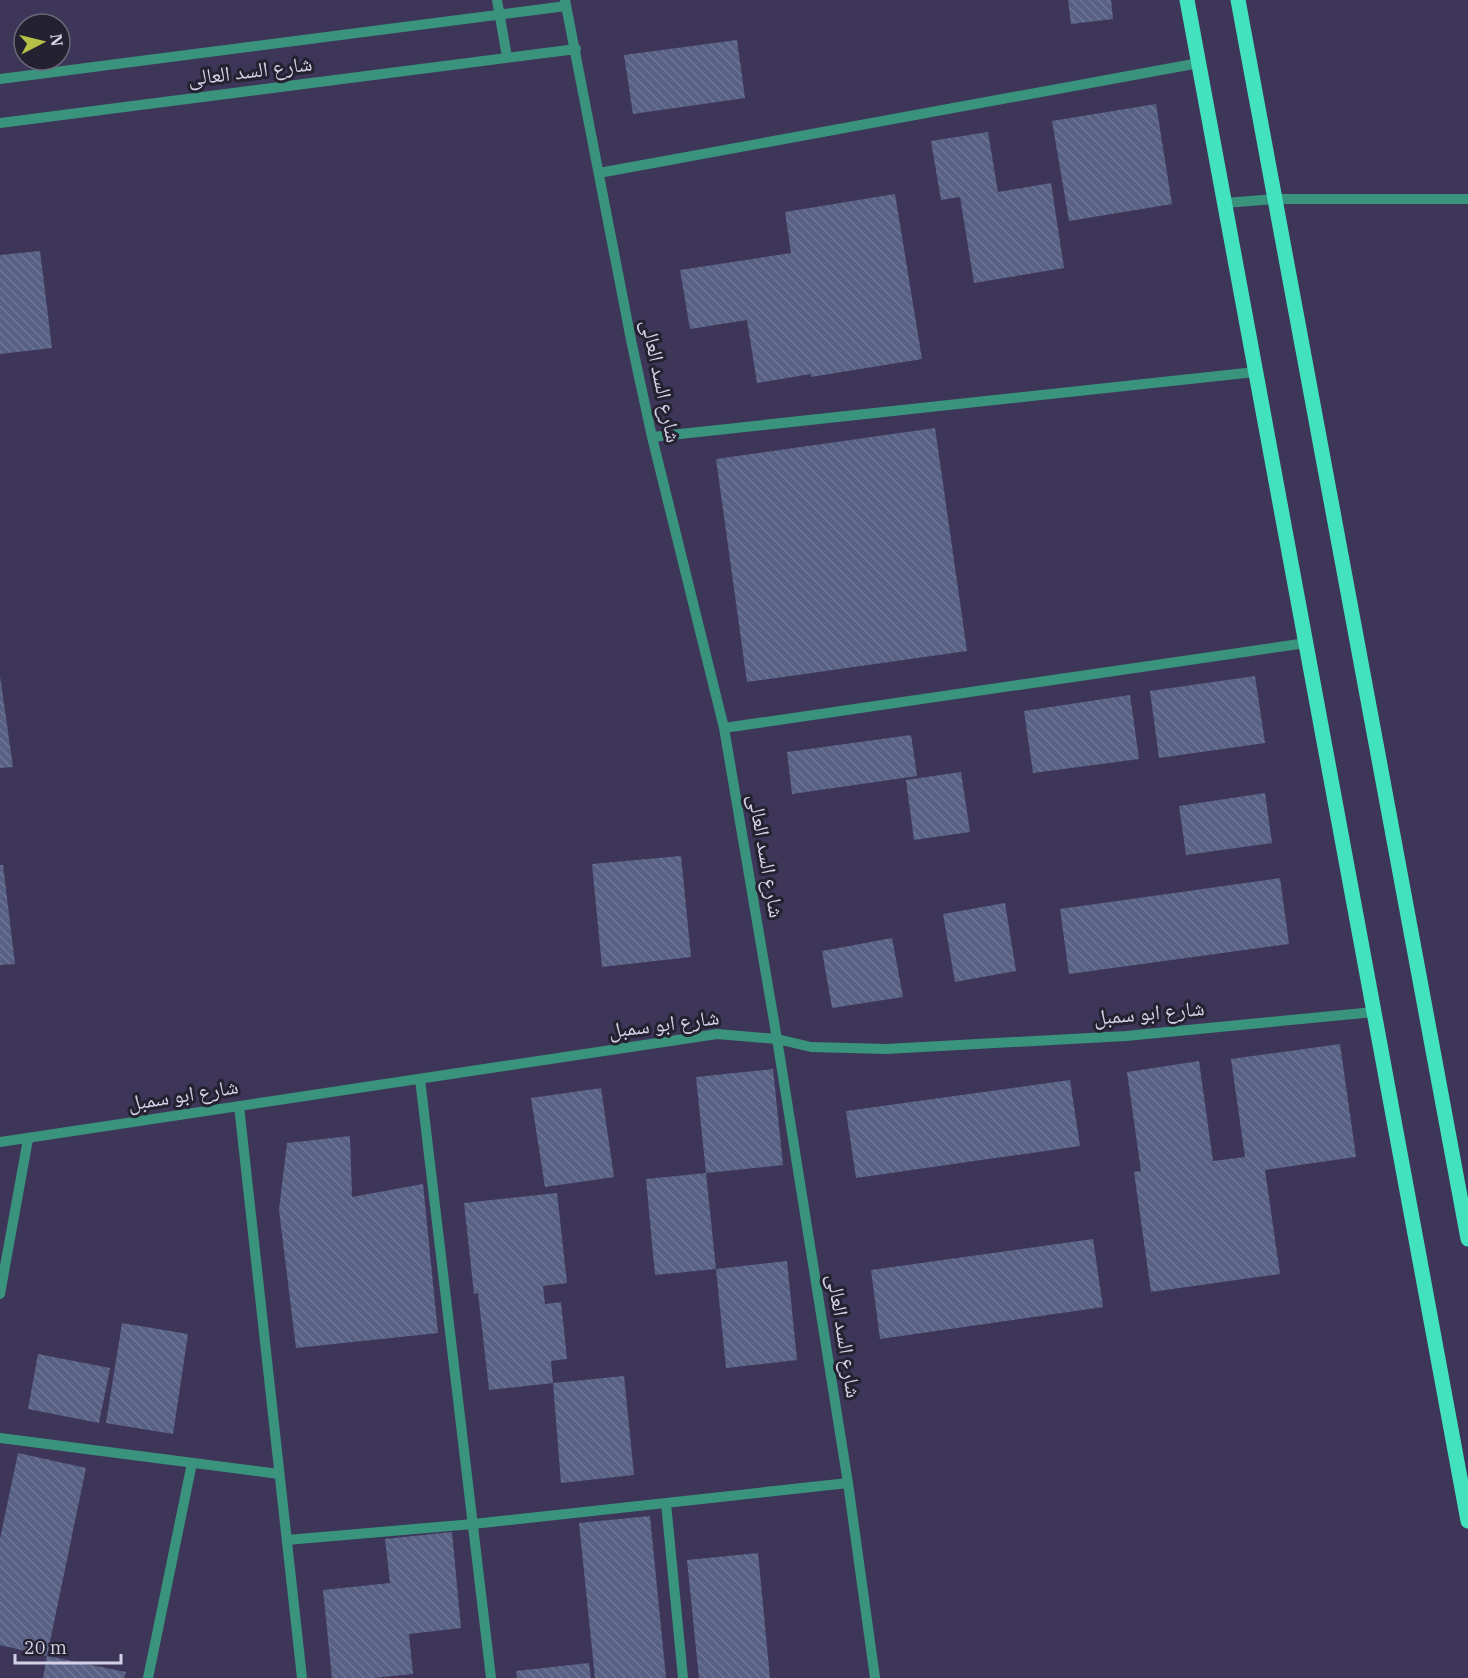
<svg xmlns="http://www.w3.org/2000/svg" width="1468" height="1678" font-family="'IBM Plex Serif','Noto Naskh Arabic',serif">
	<defs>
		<pattern id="building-back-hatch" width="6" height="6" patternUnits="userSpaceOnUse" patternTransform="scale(1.5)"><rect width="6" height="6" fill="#586084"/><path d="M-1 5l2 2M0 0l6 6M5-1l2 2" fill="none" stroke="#6f7695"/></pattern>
	</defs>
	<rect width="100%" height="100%" fill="#3e3658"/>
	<!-- building -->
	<path fill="url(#building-back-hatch)" d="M1068,0H1111L1113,19L1071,24Z
		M737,40L745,98L633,114L624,55Z
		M1156,104L1172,204L1069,221L1052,121Z
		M988,132L998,192L1051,183L1064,268L974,283L960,197L941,200L931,141Z
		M895,194L922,359L811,377V374L757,383L747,320L690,329L680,270L791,253L785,212Z
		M40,251L52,348L0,354V255Z
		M935,428L967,651L747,682L716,459Z
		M0,676L13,767L0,768Z
		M1255,676L1265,743L1159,758L1150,691Z
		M1130,695L1139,759L1033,773L1024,711Z
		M911,735L917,776L792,794L787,752Z
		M961,772L970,832L914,840L906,780Z
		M1265,793L1272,843L1186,855L1179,806Z
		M681,856L691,957L602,967L592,864Z
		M0,865H3L15,964L0,965Z
		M1280,878L1289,944L1069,974L1060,909Z
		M1005,903L1016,971L955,982L943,914Z
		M892,938L903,997L832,1008L822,951Z
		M1340,1044L1356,1157L1265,1170L1280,1274L1151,1292L1134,1172L1141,1171L1127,1072L1199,1061L1213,1161L1245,1157L1231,1059Z
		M773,1069L783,1165L706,1173L716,1269L655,1275L646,1179L706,1173L696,1077Z
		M1070,1080L1080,1146L856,1178L846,1111Z
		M601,1088L614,1177L545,1187L531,1098Z
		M350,1136L352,1197L423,1184L438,1333L296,1348L279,1210L287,1143Z
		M557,1193L567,1283L543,1286L545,1304L561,1302L567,1359L551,1361L553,1383L624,1376L634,1475L561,1483L553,1383L489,1390L478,1293L474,1294L464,1203Z
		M1093,1239L1103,1307L880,1339L871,1270Z
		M787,1261L797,1360L726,1368L716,1269Z
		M122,1323L188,1334L173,1434L106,1423Z
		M38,1354L110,1368L99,1423L28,1409Z
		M18,1453L86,1468L47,1656L0,1645V1539Z
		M650,1516L666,1678H595L579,1523Z
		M452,1532L461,1628L409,1634L413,1674L373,1678H332L323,1590L390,1583L385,1539Z
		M758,1553L770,1678H699L687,1560Z
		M47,1656L126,1672L124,1678H43Z
		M589,1663L591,1678H517L516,1671Z"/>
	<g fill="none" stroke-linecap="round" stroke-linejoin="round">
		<!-- minor -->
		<path stroke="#39937d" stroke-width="10" d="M497,0L507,57
			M565,0L631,340L652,437L724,728L777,1039L848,1483L875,1678
			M0,79L566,6
			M0,123L576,49
			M599,173L1199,63
			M1224,203L1274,199H1468
			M652,437L1255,372
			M724,728L1306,643
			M420,1079L491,1678
			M239,1106L302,1678
			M0,1142L717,1034L777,1039L811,1047L886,1049L1126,1036L1374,1012
			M0,1294L28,1139
			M0,1438L279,1474
			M666,1503L683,1678
			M287,1540L473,1524L848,1483
			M148,1678L192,1463"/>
		<!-- major -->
		<path stroke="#42e2be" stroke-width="15" d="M1187,0L1468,1521
			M1238,0L1468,1239"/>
	</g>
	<g text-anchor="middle" stroke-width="6" stroke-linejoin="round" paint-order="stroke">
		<!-- street labels -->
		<g font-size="21" fill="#d4d1e6" stroke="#242130">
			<text transform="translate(250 71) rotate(-7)" y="7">شارع السد العالى</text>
			<text transform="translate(661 381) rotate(78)" y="7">شارع السد العالى</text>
			<text transform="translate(766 856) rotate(80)" y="7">شارع السد العالى</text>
			<text transform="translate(1149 1013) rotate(-5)" y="7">شارع ابو سمبل</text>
			<text transform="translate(664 1024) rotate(-7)" y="7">شارع ابو سمبل</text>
			<text transform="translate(183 1095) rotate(-9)" y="7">شارع ابو سمبل</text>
			<text transform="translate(844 1336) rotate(81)" y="7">شارع السد العالى</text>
		</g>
	</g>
	<!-- north arrow -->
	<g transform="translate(42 42) rotate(83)"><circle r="28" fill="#242130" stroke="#6a6779" stroke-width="1.5"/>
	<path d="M0-4.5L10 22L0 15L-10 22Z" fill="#b7c148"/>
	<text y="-9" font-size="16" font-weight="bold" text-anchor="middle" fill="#d4d1e6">N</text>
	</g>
	<!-- scale -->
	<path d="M15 1654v9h106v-9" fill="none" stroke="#d4d1e6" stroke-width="3"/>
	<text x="24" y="1654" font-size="18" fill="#d4d1e6" stroke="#242130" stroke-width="4.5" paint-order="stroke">20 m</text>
</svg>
